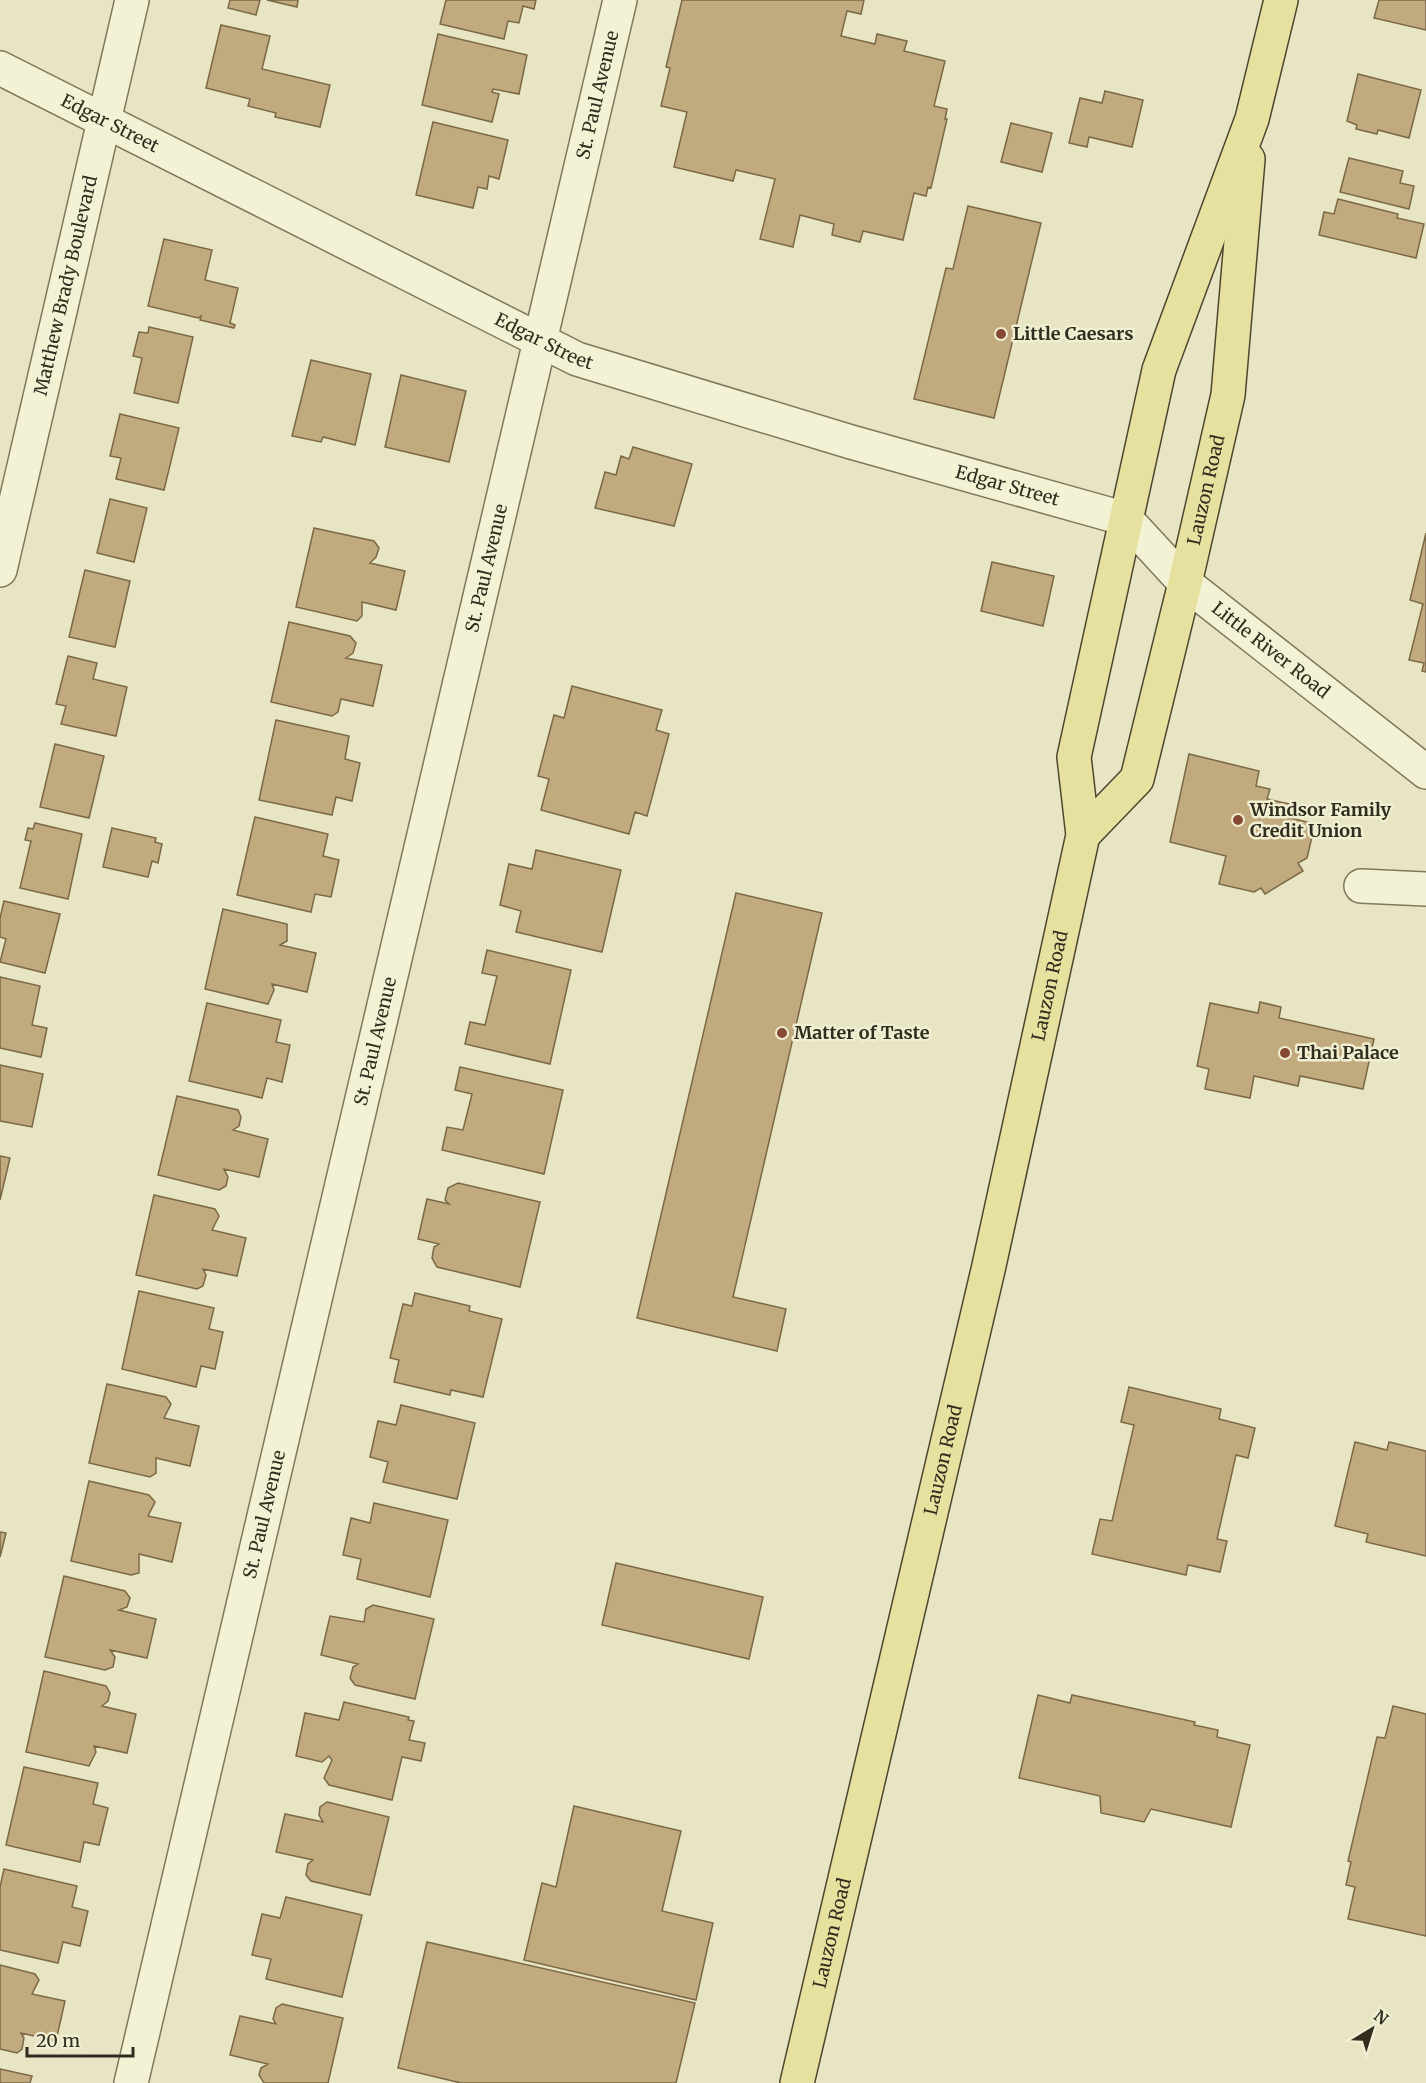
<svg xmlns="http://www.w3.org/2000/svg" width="1426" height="2083" font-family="Merriweather,serif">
	<rect width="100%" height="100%" fill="#e7e5c3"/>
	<!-- building -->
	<path fill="#c1aa7e" stroke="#7b6845" stroke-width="1.5" d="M230,0H260L256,15L228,8Z
		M267,0H298L297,7Z
		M446,0H536L534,9L523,6L519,23L508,21L504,39L440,24Z
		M682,0H864L861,14L847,11L841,36L875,44L877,34L907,41L904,51L945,61L934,106L947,109L945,119H947L931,188L928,187L926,196L914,193L903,240L863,231L860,242L832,235L834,224L800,215L793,247L760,239L775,179L736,170L733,181L674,167L687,112L661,106L670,68L666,67Z
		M1379,0H1426V30L1374,18Z
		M221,25L270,36L262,69L330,85L320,127L275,117L276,113L248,106L250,99L206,88Z
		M438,34L527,55L519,94L493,89L492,92L499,94L492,122L422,105Z
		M1358,74L1421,90L1409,138L1378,130L1377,134L1356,129L1357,125L1347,121Z
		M1105,91L1143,100L1132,147L1089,137L1087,147L1069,143L1080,98L1102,103Z
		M433,122L508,140L499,179L489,176L487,189L478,187L473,208L416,195Z
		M1011,123L1052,133L1042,172L1001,162Z
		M1349,158L1403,171L1400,183L1414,186L1409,209L1340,192Z
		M1338,199L1398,214L1397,218L1424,224L1416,258L1319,235L1324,212L1334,214Z
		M968,206L1041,223L994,418L914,399L946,268L953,269Z
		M164,239L212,250L205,280L238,288L230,323L235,325L234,328L200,320L201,316L198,318L148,306Z
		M149,327L193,337L178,403L134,393L142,358L133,356L139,332L148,333Z
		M311,360L371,374L355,445L323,437L321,442L292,436Z
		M401,375L466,391L449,462L385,447Z
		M120,414L179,428L164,490L116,479L121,458L110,456Z
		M633,447L692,464L674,526L595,508L605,472L616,475L621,456L629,459Z
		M110,499L147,508L134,562L97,553Z
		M314,528L374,541L379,548L376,557L370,563L405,571L396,610L362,602V616L357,621L296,607Z
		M1426,533V672L1422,671L1424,663L1409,660L1423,604L1410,600Z
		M992,562L1054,576L1043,626L981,611Z
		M85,570L130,581L115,647L69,637Z
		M289,622L350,636L356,643L353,653L346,658L382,665L373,706L341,699L338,712L332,716L271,702Z
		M68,656L97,663L93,679L127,687L116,736L61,724L66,706L56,704Z
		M572,686L662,710L656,730L669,734L647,816L635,812L629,834L541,810L549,779L538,776L554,715L564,718Z
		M276,720L349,736L345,759L360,763L352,801L336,797L332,815L259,800Z
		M55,744L104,756L89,818L40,807Z
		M1189,754L1259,771L1256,786L1270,789L1267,799L1290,804L1287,817L1315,824L1307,858L1298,863L1303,871L1265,894L1261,888L1254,892L1219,884L1226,856L1170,842Z
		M255,817L328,834L323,856L339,860L331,897L315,894L311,912L237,895Z
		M35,823L82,834L68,899L20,888L31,841L25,840L28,828L33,829Z
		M112,828L156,838L155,842L162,844L158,863L152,861L148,877L103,867Z
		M536,850L621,870L602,952L516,932L521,911L500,905L509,864L532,869Z
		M736,893L822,913L733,1297L786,1309L777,1351L637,1318Z
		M4,901L60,914L45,973L0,962L6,939L0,937V918Z
		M223,909L287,924V941L280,945L316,953L307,992L272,984L274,990L268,1004L205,989Z
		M487,950L571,970L550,1064L465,1044L470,1022L485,1025L497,976L482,973Z
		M0,977L40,986L32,1025L47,1028L41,1057L0,1048Z
		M1260,1002L1281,1007L1279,1018L1374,1039L1363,1089L1300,1076L1298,1086L1254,1076L1250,1098L1205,1089L1209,1069L1197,1066L1210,1003L1258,1013Z
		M207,1003L281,1020L276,1042L290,1045L282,1082L267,1078L262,1098L189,1081Z
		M0,1065L43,1074L32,1127L0,1121Z
		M460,1067L563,1090L544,1174L442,1150L447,1127L463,1130L472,1094L455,1090Z
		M177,1096L238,1110L241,1117L239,1126L233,1130L268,1139L259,1177L224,1169L228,1177L226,1186L219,1190L158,1175Z
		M0,1156L10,1158L0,1200Z
		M458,1183L540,1202L520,1287L437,1267L432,1258L434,1247L439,1244L418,1239L427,1199L449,1204L445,1200L448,1188Z
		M154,1195L215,1209L219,1216L212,1230L246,1238L237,1276L203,1269L206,1275L203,1286L197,1289L136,1275Z
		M139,1291L214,1308L209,1329L223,1332L215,1369L201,1366L196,1387L122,1369Z
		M415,1293L470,1306L469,1311L502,1319L483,1397L451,1390L450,1395L394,1382L399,1360L390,1358L403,1304L412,1306Z
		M107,1384L166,1397L171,1404L164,1418L199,1426L190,1466L156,1458V1473L150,1477L89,1463Z
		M1129,1387L1221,1409L1219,1419L1255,1428L1248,1458L1236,1455L1217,1539L1227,1541L1220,1572L1188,1565L1186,1575L1092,1554L1100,1519L1112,1521L1134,1425L1121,1422Z
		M401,1405L475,1423L457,1499L383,1482L388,1462L370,1457L378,1421L396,1425Z
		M1355,1442L1387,1450L1389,1442L1426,1451V1556L1366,1542L1368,1534L1335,1526Z
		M89,1481L149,1495L155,1502L148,1516L181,1523L172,1562L139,1554V1573L131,1575L71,1561Z
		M374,1503L448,1520L430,1597L357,1579L361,1559L343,1555L351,1518L370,1523Z
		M0,1532L6,1533L0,1557Z
		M616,1563L763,1597L749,1659L602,1625Z
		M64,1576L125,1591L130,1598L127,1607L119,1610L156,1619L147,1658L110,1650L115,1657L113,1667L105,1670L45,1657Z
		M373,1605L434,1619L415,1699L355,1685L350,1678L353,1667L358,1664L321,1655L330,1616L364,1622L366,1609Z
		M44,1671L106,1686L110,1693L108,1701L102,1706L136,1714L127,1753L94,1746L96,1752L89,1766L26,1752Z
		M1038,1695L1070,1703L1072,1695L1195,1722L1194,1725L1218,1730L1217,1737L1250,1745L1231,1827L1151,1809L1144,1822L1101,1813L1100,1796L1019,1778Z
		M344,1702L409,1717L408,1720L414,1721L409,1740L425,1743L421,1761L402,1757L392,1800L329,1785L324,1778L332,1760L329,1756L322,1762L296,1756L305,1713L339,1720Z
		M1393,1706L1426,1714V1936L1348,1919L1355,1887L1346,1885L1351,1862L1348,1861L1377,1737L1385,1738Z
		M24,1767L98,1783L93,1804L108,1808L99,1845L84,1842L80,1862L6,1845Z
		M327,1802L389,1817L370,1895L311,1881L306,1875L308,1864L313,1860L276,1852L285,1814L323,1822L319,1815L320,1807Z
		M574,1806L681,1831L662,1911L713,1923L696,2000L524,1960L542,1883L556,1887Z
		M4,1869L77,1886L72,1907L88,1911L80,1946L63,1942L58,1963L0,1950V1887Z
		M286,1897L362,1915L342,1997L266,1979L271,1959L252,1955L262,1914L280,1918Z
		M427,1942L695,2003L676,2083H461L398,2068Z
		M0,1965L35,1974L39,1980L32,1994L65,2001L56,2041L21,2033L24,2038L22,2049L17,2053L0,2049Z
		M282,2004L343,2018L328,2083H264L259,2075L261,2068L268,2064L230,2055L240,2016L276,2024L273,2019L276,2008Z
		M0,2069L32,2076L30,2083H0Z"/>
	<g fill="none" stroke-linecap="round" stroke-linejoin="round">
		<!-- minor casing -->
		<g stroke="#7f785c" stroke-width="36">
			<g id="minor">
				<path id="s1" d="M0,68L577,359L851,442L1126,519L1185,583L1426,772"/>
				<path id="s2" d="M0,570L132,0"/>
				<path d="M1361,886L1426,889"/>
				<path id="s3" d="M131,2083L620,0"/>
			</g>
		</g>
		<!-- major casing -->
		<g stroke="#4e4530" stroke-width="36">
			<g id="major">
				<path id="s4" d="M1083,835L1137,779L1185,583L1228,395L1248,159"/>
				<path id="s5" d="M797,2083L988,1270L1083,835L1074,757L1159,370L1252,119L1281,0"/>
			</g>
		</g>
		<!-- minor -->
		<use href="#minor" stroke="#f4f2d5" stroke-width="33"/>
		<!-- major -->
		<use href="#major" stroke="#e6e19f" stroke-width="33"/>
	</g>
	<!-- markers -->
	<g fill="#874834" stroke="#f0efd2" stroke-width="2">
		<circle cx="1001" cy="334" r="6"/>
		<circle cx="1238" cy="820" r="6"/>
		<circle cx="782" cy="1033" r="6"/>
		<circle cx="1285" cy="1053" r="6"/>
	</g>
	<g text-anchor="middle" stroke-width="5" stroke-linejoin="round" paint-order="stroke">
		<!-- street labels -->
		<g font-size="18" fill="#312c1e" stroke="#f0efd2">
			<text dy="6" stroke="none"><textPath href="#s3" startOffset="2042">St. Paul Avenue</textPath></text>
			<text dy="6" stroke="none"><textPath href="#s1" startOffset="123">Edgar Street</textPath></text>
			<text dy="6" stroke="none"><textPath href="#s2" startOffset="292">Matthew Brady Boulevard</textPath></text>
			<text dy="6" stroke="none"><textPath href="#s1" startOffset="609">Edgar Street</textPath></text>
			<text dy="6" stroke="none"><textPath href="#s1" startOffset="1095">Edgar Street</textPath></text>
			<text dy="6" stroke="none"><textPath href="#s4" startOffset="375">Lauzon Road</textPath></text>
			<text dy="6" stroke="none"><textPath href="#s3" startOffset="1556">St. Paul Avenue</textPath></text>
			<text dy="6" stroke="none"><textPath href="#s1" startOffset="1414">Little River Road</textPath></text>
			<text dy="6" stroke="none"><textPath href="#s5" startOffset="1126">Lauzon Road</textPath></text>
			<text dy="6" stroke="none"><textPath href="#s3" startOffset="1070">St. Paul Avenue</textPath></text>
			<text dy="6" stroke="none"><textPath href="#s5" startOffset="640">Lauzon Road</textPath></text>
			<text dy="6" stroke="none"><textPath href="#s3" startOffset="584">St. Paul Avenue</textPath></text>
			<text dy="6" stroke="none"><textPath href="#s5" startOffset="154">Lauzon Road</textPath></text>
		</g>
		<!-- poi labels -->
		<g font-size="18" font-weight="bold" fill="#312c1e" stroke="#f0efd2" text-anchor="start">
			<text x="1013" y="340">Little Caesars</text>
			<text x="1250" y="816">Windsor Family<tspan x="1250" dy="21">Credit Union</tspan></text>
			<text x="794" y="1039">Matter of Taste</text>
			<text x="1297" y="1059">Thai Palace</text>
		</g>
	</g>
	<!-- north arrow -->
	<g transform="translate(1372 2029) rotate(38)" stroke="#f0efd2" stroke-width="4.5" paint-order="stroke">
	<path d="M0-4.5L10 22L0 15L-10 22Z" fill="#312c1e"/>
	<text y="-9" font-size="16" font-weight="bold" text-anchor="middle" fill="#312c1e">N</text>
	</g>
	<!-- scale -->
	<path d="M27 2047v9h106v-9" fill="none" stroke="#312c1e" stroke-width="3"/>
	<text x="36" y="2047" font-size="18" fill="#312c1e" stroke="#f0efd2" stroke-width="4.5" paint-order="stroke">20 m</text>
</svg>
